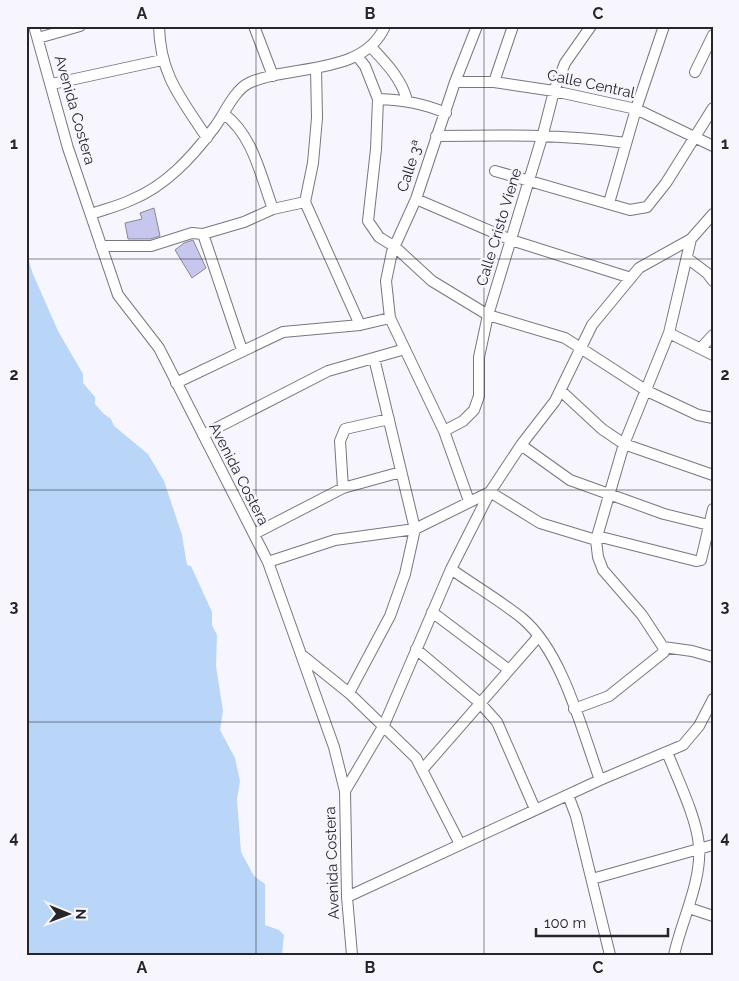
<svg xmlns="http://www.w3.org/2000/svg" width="739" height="981" font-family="Raleway,sans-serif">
	<rect width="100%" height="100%" fill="#f7f6ff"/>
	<!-- water -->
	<path fill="#b9d6f9" d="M26,252L33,274L58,331L83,374V383L95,397V404L104,414L111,419L114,426L148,454L164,481L182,535L187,565L191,566L212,612V625L217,635L216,666L223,711L220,730L235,758L240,781L237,799L241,852L254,876L265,884V925L279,930L284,935L282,955H26Z"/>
	<!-- building -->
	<path fill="#c6c6ef" stroke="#898992" d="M154,208L160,236L150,239H128L125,223L142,219L140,213Z
		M193,240L206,268L192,278L175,250L184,243Z"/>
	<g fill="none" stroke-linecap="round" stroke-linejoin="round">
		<!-- street casing -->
		<g stroke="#787781" stroke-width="12">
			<path id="street" d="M34,26L68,148L118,295L159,348L268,562L334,747L345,791L347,897L352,955
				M159,26C160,75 181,98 207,138
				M254,26L273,76
				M38,38L80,26
				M371,47C386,63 401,78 407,100
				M357,56L365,66L378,99L376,149L368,221L379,237L395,247L432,281L488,315L565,338L647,391L698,415L713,418
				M316,68L317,118L313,163L305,202L360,325
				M695,72L713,35
				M455,82H494L554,91L636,109L713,146
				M494,82L513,26
				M52,84L162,60
				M378,99C403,100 422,103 446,113
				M224,114C253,135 261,177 273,209
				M436,136C500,135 563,134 626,143
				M495,171L630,210L647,207L666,183L713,108
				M416,199L511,240L631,278
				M609,203L636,109L664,26
				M91,214C105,209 119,206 131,200C166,186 192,157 214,128C224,115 234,90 249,83C290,64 364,76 385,26
				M203,234L242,350
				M101,246H151L192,233L203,234L244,222L273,209L305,202
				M687,258L707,273L713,281
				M669,333L713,355
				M701,348L713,335
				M176,383L283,332L360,325L390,318
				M561,391L602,429L624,444L713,475
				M444,431L463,421L474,410L479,396V357L488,315L543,134L554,91L565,63L591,26
				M203,435L328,371L405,349
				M521,445L570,480L664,514L709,525
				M343,488L340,441L345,429L389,419
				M469,501L444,431L390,318L386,281L392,252L416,199L455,82L477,26
				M254,534L343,488L401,472
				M597,536L696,561L701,560L713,509
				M268,562L335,540L415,529L490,492L540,523L596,540
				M451,569C475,586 501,601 523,619C563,653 582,731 600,780
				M432,612L509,670
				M663,647L692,651L713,657
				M416,649L480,703L497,722L535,809
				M303,656L349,693L416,758L460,844
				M349,693L390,616L405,574L415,529L374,358
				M574,709L609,696L664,652L663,647L642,615L603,570L598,557L596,540L624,444L669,333L691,239
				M667,752C677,778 697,818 699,846C702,881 681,922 674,955
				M422,770L538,637
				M345,791L384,725L451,569L490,492L521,445L555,401L592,325L639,268L691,239L713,214
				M568,795L576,816L610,955
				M592,879L713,845
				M347,897L600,780L683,745L699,726L713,699
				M689,908L713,916"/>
		</g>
		<!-- street -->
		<use href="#street" stroke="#fff" stroke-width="10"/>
	</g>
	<!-- grid -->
	<path fill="none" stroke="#26262a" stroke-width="1" stroke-opacity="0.55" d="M256,26V955M484,26V955M26,259H713M26,490H713M26,722H713"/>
	<g text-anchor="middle" stroke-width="5" stroke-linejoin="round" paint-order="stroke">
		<!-- street labels -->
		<g font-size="15" fill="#26262a" stroke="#f7f6ff">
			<text transform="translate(591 84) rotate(12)" y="5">Calle Central</text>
			<text transform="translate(75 110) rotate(74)" y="5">Avenida Costera</text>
			<text transform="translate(410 166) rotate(-72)" y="5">Calle 3ª</text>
			<text transform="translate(499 227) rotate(-73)" y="5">Calle Cristo Viene</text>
			<text transform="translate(239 474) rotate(63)" y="5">Avenida Costera</text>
			<text transform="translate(332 863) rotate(-92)" y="5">Avenida Costera</text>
		</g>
	</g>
	<!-- border -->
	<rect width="739" height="981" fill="none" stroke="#f7f6ff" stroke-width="55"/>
	<!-- north arrow -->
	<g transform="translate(68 914) rotate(91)" stroke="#f7f6ff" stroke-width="4" paint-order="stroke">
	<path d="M0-4L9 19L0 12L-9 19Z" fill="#26262a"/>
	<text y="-8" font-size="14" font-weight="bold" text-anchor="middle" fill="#26262a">N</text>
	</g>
	<!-- scale -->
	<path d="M536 928v8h132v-8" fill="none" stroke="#26262a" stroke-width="2.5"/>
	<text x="544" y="928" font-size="15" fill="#26262a" stroke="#f7f6ff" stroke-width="4" paint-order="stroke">100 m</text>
	<rect x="28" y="28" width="684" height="926" fill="none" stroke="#26262a" stroke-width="2"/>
	<g font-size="16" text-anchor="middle" font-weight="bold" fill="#26262a">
		<text x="142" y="19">A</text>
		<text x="370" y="19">B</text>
		<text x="598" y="19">C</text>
		<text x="14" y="149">1</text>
		<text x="725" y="149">1</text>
		<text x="14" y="380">2</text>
		<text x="725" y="380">2</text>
		<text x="14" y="612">3</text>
		<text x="725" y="612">3</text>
		<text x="14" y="843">4</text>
		<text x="725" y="843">4</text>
		<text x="142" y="973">A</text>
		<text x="370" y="973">B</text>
		<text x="598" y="973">C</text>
	</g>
</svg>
